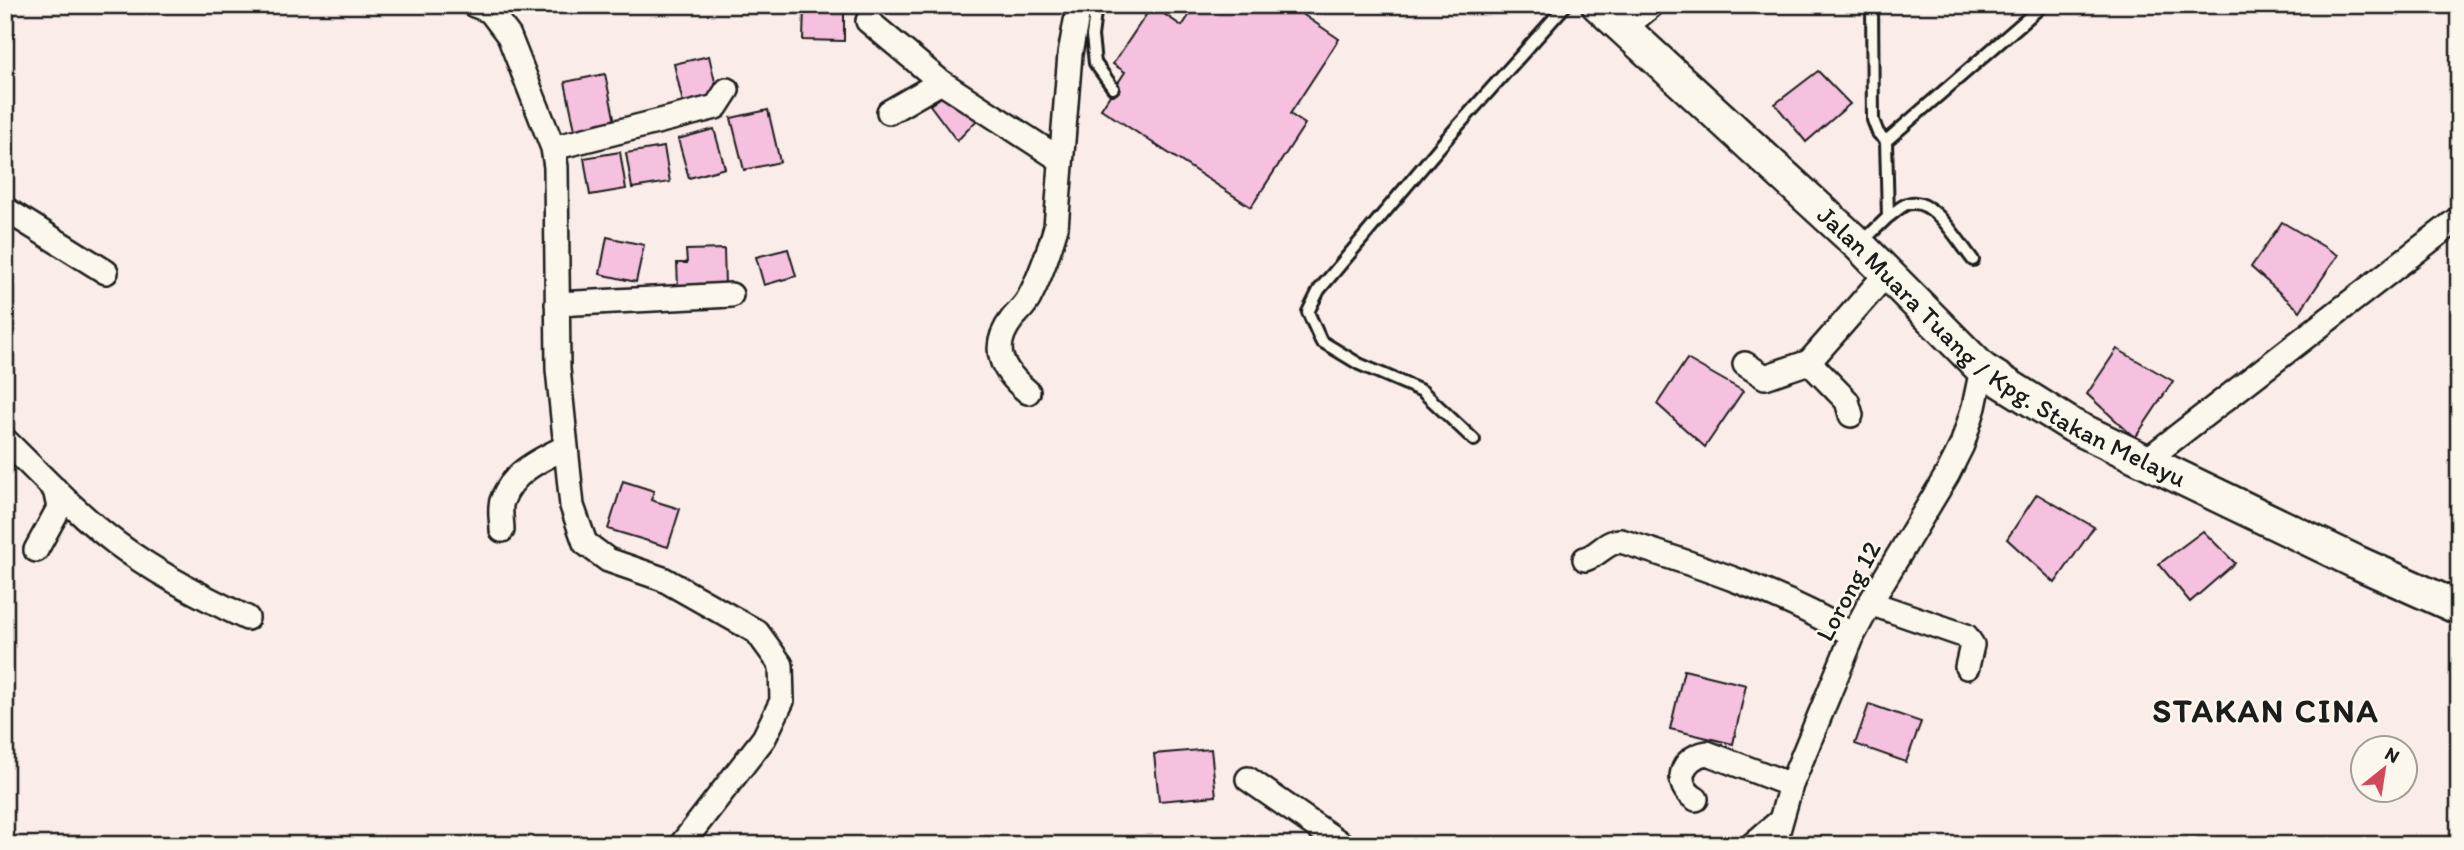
<svg xmlns="http://www.w3.org/2000/svg" width="2464" height="850" font-family="Itim,sans-serif">
	<rect width="100%" height="100%" fill="#faece9"/>
	<filter id="ink" filterUnits="userSpaceOnUse"><feTurbulence type="fractalNoise" baseFrequency=".0143" numOctaves="2"/><feDisplacementMap in="SourceGraphic" scale="14" xChannelSelector="R" yChannelSelector="G"/><feConvolveMatrix kernelMatrix="1 2 1 2 8 2 1 2 1" color-interpolation-filters="sRGB"/></filter>
	<g filter="url(#ink)">
		<!-- building -->
		<path fill="#f5c1de" stroke="#1c1c1c" stroke-width="2" d="M189,5H223L221,13Z
			M804,5H844V41L803,40Z
			M1196,5H1289L1339,39L1290,114L1305,124L1251,207L1101,109L1125,72L1113,64L1152,6L1182,26Z
			M709,56L718,95L683,103L674,64Z
			M1818,71L1850,104L1806,142L1775,104Z
			M605,74L615,122L575,130L565,82Z
			M947,93L980,117L957,141L930,105Z
			M768,110L780,162L744,170L731,118Z
			M714,129L725,168L689,178L678,139Z
			M664,147L670,182L632,188L626,153Z
			M620,152L626,189L590,195L584,158Z
			M2282,222L2338,255L2300,311L2251,267Z
			M607,237L644,245L636,282L600,274Z
			M724,249L725,286L678,287L677,263H687L686,250Z
			M788,249L796,276L764,285L756,257Z
			M2117,349L2173,381L2135,438L2087,394Z
			M1687,359L1743,391L1705,447L1657,404Z
			M623,481L654,491L651,500L680,509L668,547L608,529Z
			M2037,494L2094,527L2055,583L2007,539Z
			M2203,531L2235,563L2190,602L2159,564Z
			M1684,670L1746,685L1733,744L1670,729Z
			M1869,704L1921,722L1906,762L1855,744Z
			M1211,749L1216,796L1159,801L1154,754Z"/>
		<g fill="none" stroke-linecap="round" stroke-linejoin="round">
			<!-- lane casing -->
			<g stroke="#1c1c1c" stroke-width="16">
				<path id="lane" d="M1096,5L1092,36L1095,63L1113,88
					M1886,141L2043,5
					M1888,217C1894,213 1901,206 1907,204C1933,195 1959,243 1973,260
					M1862,242L1888,217L1886,141L1878,133L1873,120L1872,5
					M1474,440L1422,391L1359,364L1321,341L1308,312L1319,290L1448,137L1566,5"/>
			</g>
			<!-- street casing -->
			<g stroke="#1c1c1c" stroke-width="28">
				<path id="street" d="M474,5L490,11L509,36L553,148L556,167L558,369L572,506L585,543L608,560L663,579L757,632L781,665L782,701L764,738L681,845
					M868,21L941,82L1061,160
					M1624,28L1652,5
					M889,112L941,82
					M553,148L716,107L727,90
					M5,209L106,272
					M557,304L731,295
					M1809,362L1847,401L1851,415
					M1745,364L1765,377L1809,362L1888,272
					M1028,392C1002,370 989,349 1012,319C1018,312 1025,306 1029,298C1041,275 1049,251 1056,227L1070,54L1079,5
					M5,440C41,475 76,513 116,543C156,573 202,597 247,618
					M2143,460L2153,455L2459,218
					M502,530C502,521 499,509 502,501C512,472 541,459 566,447
					M36,550L59,508L55,489
					M1585,559C1599,555 1606,541 1621,541C1703,567 1779,592 1853,635
					M1870,603L1966,636L1972,645L1967,667
					M1248,779L1343,845
					M1696,799C1672,785 1681,757 1707,753L1791,785
					M1752,845L1779,822
					M1774,845L1791,785L1853,635L1870,603L1947,475L1962,445L1974,407L1982,369"/>
			</g>
			<!-- secondary casing -->
			<g stroke="#1c1c1c" stroke-width="37">
				<g id="secondary">
					<path id="s1" d="M1598,5L1859,245L1982,369L2073,426L2354,561L2459,608"/>
				</g>
			</g>
			<!-- lane -->
			<use href="#lane" stroke="#fbf7ec" stroke-width="10"/>
			<!-- street -->
			<use href="#street" stroke="#fbf7ec" stroke-width="23"/>
			<!-- secondary -->
			<use href="#secondary" stroke="#fbf7ec" stroke-width="32"/>
		</g>
	</g>
	<g text-anchor="middle" stroke-width="5" stroke-linejoin="round" paint-order="stroke">
		<!-- street labels -->
		<g font-size="26" fill="#1c1c1c" stroke="#fbf7ec">
			<text dy="9" stroke="none"><textPath href="#s1" startOffset="532">Jalan Muara Tuang / Kpg. Stakan Melayu</textPath></text>
			<text transform="translate(1848 591) rotate(-62)" y="9">Lorong 12</text>
		</g>
		<!-- district labels -->
		<g font-size="33" font-weight="bold" letter-spacing="2" fill="#1c1c1c" stroke="#fbf7ec">
			<text x="2266" y="722">STAKAN CINA</text>
		</g>
	</g>
	<!-- margin -->
	<rect width="2464" height="850" fill="none" stroke="#fbf7ec" stroke-width="28"/>
	<rect x="14" y="14" width="2436" height="822" fill="none" stroke="#1c1c1c" stroke-width="2.5" filter="url(#ink)"/>
	<!-- north arrow -->
	<g transform="translate(2384 769) rotate(30)"><circle r="33" fill="#fbf7ec" stroke="#a29f99" stroke-width="2"/>
	<path d="M0-5L12 26L0 18L-12 26Z" fill="#d1495b"/>
	<text y="-10" font-size="19" font-weight="bold" text-anchor="middle" fill="#1c1c1c">N</text>
	</g>
</svg>
